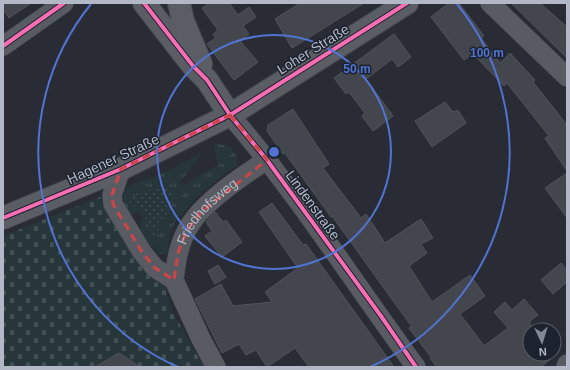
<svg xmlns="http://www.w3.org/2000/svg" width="570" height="370" font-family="Helvetica,sans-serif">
	<defs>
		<pattern id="grass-tufts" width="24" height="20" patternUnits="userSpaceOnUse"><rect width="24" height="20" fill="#26363a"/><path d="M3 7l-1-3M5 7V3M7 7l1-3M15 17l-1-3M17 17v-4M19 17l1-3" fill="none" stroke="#435155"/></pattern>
		<pattern id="cemetery-stones" width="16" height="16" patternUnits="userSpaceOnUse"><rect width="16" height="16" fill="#26363a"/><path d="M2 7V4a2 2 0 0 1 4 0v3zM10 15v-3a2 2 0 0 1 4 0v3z" fill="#435155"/></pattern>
		<pattern id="park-dots" width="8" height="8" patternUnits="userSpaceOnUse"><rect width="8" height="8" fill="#26363a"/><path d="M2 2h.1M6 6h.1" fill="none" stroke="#435155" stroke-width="1.8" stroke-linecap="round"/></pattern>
	</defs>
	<rect width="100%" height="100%" fill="#292c34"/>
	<!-- grass -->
	<path fill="url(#grass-tufts)" d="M219,144C234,147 237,151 237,166L224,174L196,198L176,221L171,230L167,254H158L157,250L146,241L139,224L143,218L138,212L131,214C126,208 120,199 125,191C129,183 150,179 158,175C172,168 187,162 200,153L201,155L180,182L185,185L204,172L218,166L214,145Z"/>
	<!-- cemetery -->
	<path fill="url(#cemetery-stones)" d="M100,197L151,276L166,288L171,309L204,367H3V236Z"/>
	<!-- park -->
	<path fill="url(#park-dots)" d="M157,187L169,188C176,202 171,213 158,222V237L154,239L143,210L130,204V198Z"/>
	<!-- building -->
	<path fill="#43464c" stroke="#50545b" d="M3,3H31L9,18L3,9Z
		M209,3H229L238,15L249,7L256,17L243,26L249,34L240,41L258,62L234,80L207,44L216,38L213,34L218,30L202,8Z
		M300,3H364L292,48L275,19Z
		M449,3H459L484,36L481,38L500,63L510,53L535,80L533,82L567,125V171L545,138L549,136L507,83L504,86L473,54L464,60L431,17Z
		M511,3H540L567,27V58Z
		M394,34L411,57L398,67L392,59L366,79L393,116L373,131L362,116L365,113L349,92L346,94L334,78Z
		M445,102L453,112L458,110L466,123L432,147L415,121Z
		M293,109L329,164L323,168L361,218L366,214L385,243L421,219L433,238L421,244L427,253L409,266L432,302L470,275L485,296L460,314L484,346L508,328L494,312L505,302L512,310L524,299L538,315L530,321V354H557L541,367H437L430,358L431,357L409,328L412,327L332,216L331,217L285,153L283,154L267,131L268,125Z
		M567,173V218L545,188Z
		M272,203L303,245L306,244L394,367H309L295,348L267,367L256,350L246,355L239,344L222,353L195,299L221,284L233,306L272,302L265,292L298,268L259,212Z
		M215,212L223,222L226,220L242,242L222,257L205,236L212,231L206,222Z
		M561,263L567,270V282L553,294L541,280Z
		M218,265L226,277L215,284L208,271Z
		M119,353L140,367H95Z"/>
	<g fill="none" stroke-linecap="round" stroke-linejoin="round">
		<!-- minor casing -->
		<g stroke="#46494e" stroke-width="20">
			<g id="minor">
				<path d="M490,3L567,77"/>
				<path d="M3,46L64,3"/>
				<path d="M230,115C298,194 354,283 416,367"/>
				<path d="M121,169L112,195L113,204L142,252L155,268L174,280L201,339L216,367"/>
				<path id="s1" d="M174,280C176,263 178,246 187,230C200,204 242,176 267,160"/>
				<path d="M566,367L567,364"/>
			</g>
		</g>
		<!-- major casing -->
		<g stroke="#464951" stroke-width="24">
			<path id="major" d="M144,3L193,66L207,80L230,115
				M179,3L183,21L201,64
				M3,218L121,169L230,115L407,3"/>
		</g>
		<!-- minor -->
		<use href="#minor" stroke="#585b62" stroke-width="19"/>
		<!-- major -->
		<use href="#major" stroke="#5a5d64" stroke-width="22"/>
		<!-- cycleway casing -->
		<g stroke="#1c222e" stroke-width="6">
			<path id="cycleway" d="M144,3L193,66L207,80L230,115L267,160L381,316L416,367
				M3,46L64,3
				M3,218L121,169L230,115L407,3"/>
		</g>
		<!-- cycleway -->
		<use href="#cycleway" stroke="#f96db3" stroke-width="4"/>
	</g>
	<!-- marked area -->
	<path fill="none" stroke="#cf4547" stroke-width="3" stroke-dasharray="8 5" stroke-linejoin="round" d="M230,115L267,160L201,212L187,230L178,253L174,280L155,268L142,252L113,204L112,195L121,169Z"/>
	<!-- distance rings -->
	<g fill="none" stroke="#5173d1" stroke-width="2">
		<circle cx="274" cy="152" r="117"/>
		<path d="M178 367A235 235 0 0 1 91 4M457 4A235 235 0 0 1 370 367"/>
	</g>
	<g text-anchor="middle" stroke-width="3" stroke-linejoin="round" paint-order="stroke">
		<!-- street labels -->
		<g font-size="14" fill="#b2b8c5" stroke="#1c222e">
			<text transform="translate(313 49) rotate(-32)" y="5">Loher Straße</text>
			<text transform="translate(113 159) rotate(-25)" y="5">Hagener Straße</text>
			<text transform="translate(313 205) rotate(54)" y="5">Lindenstraße</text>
			<text dy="5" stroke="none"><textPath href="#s1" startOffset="79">Friedhofsweg</textPath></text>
		</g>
	</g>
	<circle cx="274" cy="152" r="6" fill="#5173d1" stroke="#1c222e" stroke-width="2"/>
	<g font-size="12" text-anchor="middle" font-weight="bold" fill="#5173d1" stroke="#1c222e" stroke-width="3" stroke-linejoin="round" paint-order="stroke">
		<text x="487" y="57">100 m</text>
		<text x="357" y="73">50 m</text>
	</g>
	<!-- border -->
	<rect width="570" height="370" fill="none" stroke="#b2b8c5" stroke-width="8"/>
	<!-- north arrow -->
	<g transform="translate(542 342) rotate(176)"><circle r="19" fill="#1c222e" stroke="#585e6a"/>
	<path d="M0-3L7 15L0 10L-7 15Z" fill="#828792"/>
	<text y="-6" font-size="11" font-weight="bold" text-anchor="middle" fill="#b2b8c5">N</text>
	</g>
</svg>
